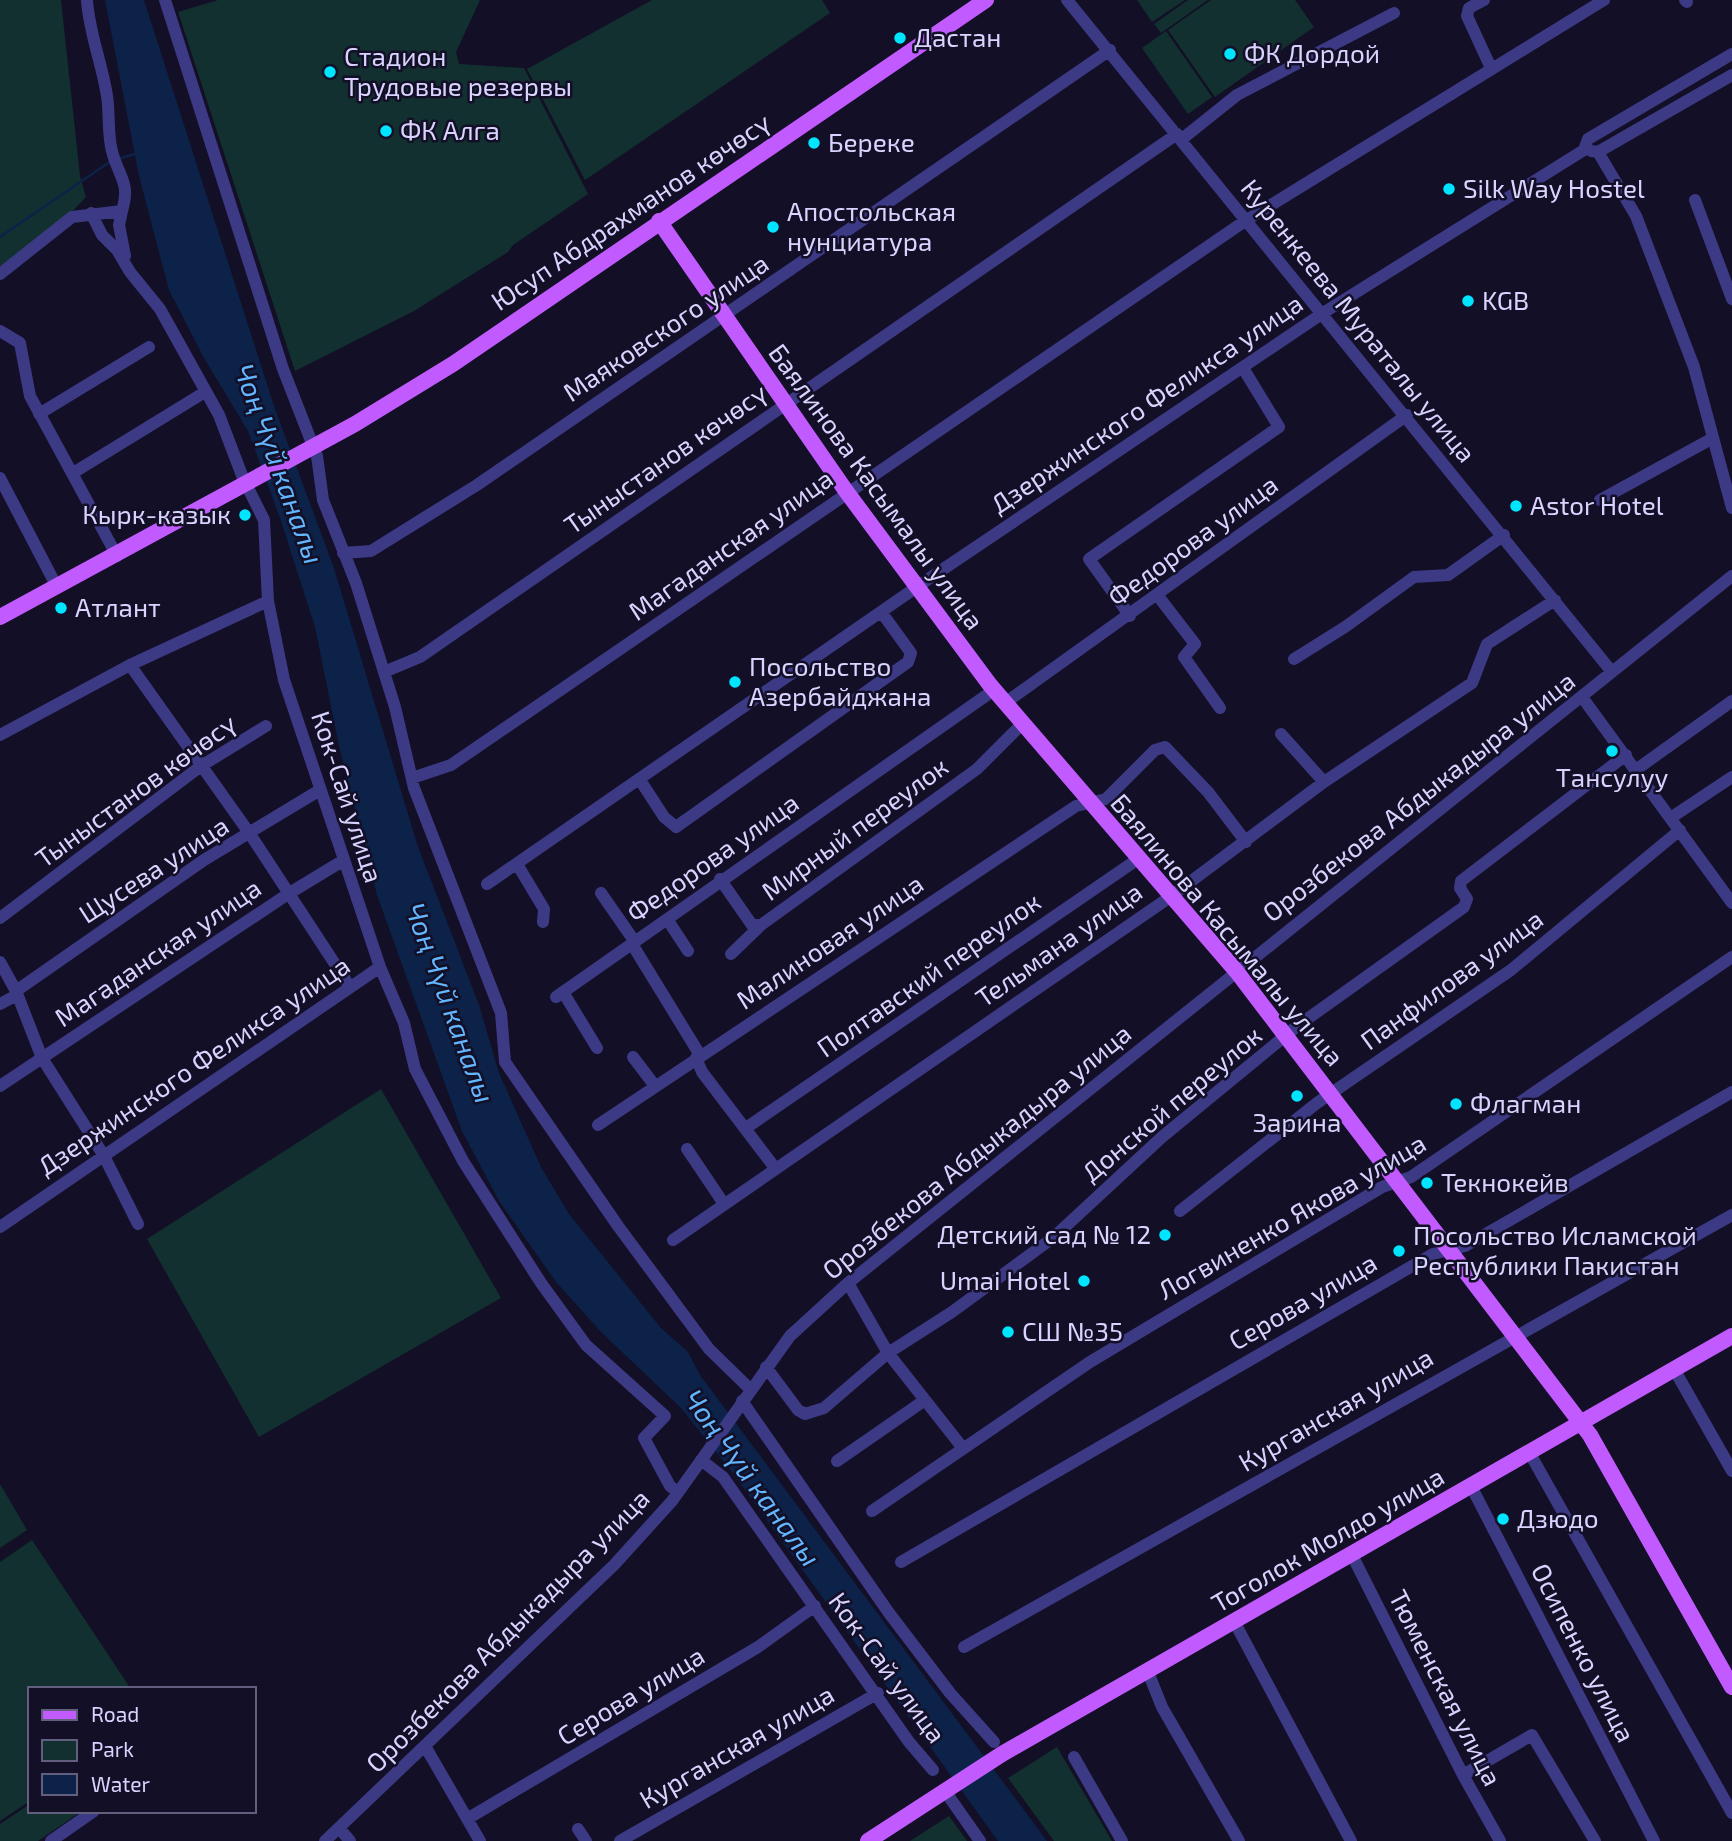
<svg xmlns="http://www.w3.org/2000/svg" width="1732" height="1841" font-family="'Exo 2',sans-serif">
	<rect width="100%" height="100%" fill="#130f26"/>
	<!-- green -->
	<path fill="#12302f" d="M0,0H61L80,176L86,197L66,218L0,266Z
		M218,0H480L456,52L459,64L524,68L588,194L513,245L508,252L414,311L295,371L178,12Z
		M652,0H822L830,13L585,180L527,69Z
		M1137,0H1185L1152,22Z
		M1188,0H1208L1161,33L1154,24Z
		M1211,0H1295L1314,27L1215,97L1168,30Z
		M1166,31L1212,97L1188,114L1142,48Z
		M381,1089L501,1298L259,1437L147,1239Z
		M0,1484L27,1530L0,1548Z
		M32,1540L131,1689H30V1801L0,1821V1562Z
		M1057,1747L1112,1841H1054L1008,1778Z
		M30,1804V1811H82L38,1841H0V1824Z
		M949,1816L967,1841H910Z"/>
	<!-- water -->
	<path fill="#0c2248" d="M105,0H144L275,409L334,568L417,844L479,1005L499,1073L541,1167L569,1214L661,1328L688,1352L700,1375L1047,1841H998L732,1472L681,1408L601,1332L556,1282L499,1201L462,1131L377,895L339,746L315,627L281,521L248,431L204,358L169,290L139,176Z"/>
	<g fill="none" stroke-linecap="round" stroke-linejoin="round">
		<!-- stream -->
		<path stroke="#0c2248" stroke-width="2.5" d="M118,159L135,154
			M0,237L111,161"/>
		<!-- minor -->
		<path stroke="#3d3a85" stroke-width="12" d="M165,0L283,369L317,456L323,500L356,583L395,707L414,788L501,1013L505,1062L618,1226L709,1349L750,1389
			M1067,0L1612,672
			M1484,0L1469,8L1467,16L1491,68
			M1685,0L1687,2
			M1182,139L1237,95L1394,13
			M1591,151L1598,152L1732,75
			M1598,152L1636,216L1694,367L1732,508
			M1695,200L1732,299
			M122,211L119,225L125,256
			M91,213L102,235L117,250L130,272L160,309L219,415L243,478L264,520L268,601L284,680L380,967L404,1023L415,1069L463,1161L541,1283L586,1345L665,1416L644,1438L670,1486L678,1492
			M0,274L72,217L122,211C130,184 121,180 113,155C107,137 110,115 107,96C102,63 89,33 87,0
			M0,331L20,343L30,396L117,556
			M39,414L149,347
			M73,473L205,392
			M0,478L57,587
			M1600,500L1713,438
			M343,553L371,551L477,485L1110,50
			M1158,596L1195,644L1184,657L1220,708
			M1130,616L1089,559L1279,427L1243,368
			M1294,659L1345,627L1414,577L1448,575L1504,535
			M130,665L250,834L350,987
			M384,672L420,657L1177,134
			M1582,697L1732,903
			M1005,703L1407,415
			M1281,734L1324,782
			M0,735L130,665L268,601
			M1637,769L1732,701
			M412,778L451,765L1245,221L1604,0
			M640,780L664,817L676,827L908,662L911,653L882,613
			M1672,817L1732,777
			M517,864L544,909L543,922
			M720,879L752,925H761L977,769L1022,724
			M487,884L927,580L1323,313L1584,150L1588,139L1732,54
			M601,893L635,942
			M0,918L201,766L266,726
			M667,919L688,951
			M632,944L700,1055
			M731,954L761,925
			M0,962L16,991L42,1058L104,1156L138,1224
			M16,991L204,860L320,790
			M563,992L597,1048
			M556,997L994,690
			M0,1004L17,995
			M633,1057L655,1086
			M696,1058L702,1072L775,1168
			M0,1086L288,894L344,860
			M598,1125L1076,806L1106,799L1155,750L1165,747L1208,792L1246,842
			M746,1128L1138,859
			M687,1149L724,1204
			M1180,1211L1317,1103L1511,970L1680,830
			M0,1227L380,967
			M673,1240L1170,897L1324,782L1472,683L1487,644L1555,600
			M848,1283L888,1353L962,1447
			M766,1367L798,1410L805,1414L824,1408L888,1353L952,1312L1054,1237L1162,1137L1296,1027L1464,907L1467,899L1460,888L1461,881L1626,755
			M1674,1369L1732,1471
			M742,1401L889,1613L950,1693L994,1742
			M1529,1452L1732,1813
			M701,1460L723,1477L909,1742L933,1770
			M837,1461L925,1400
			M1471,1486L1654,1841
			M872,1511L1090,1362L1382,1187L1411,1177L1732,957
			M1352,1555L1463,1775L1500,1841
			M901,1562L1433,1254L1465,1246L1732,1092
			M1235,1623L1351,1841
			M964,1647L1732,1215
			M1148,1672L1162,1707L1239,1841
			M425,1746L480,1841
			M1074,1757L1122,1841
			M1463,1775L1532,1735L1595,1841
			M945,1791L980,1841
			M467,1819L758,1647L815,1606
			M339,1828L350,1841
			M578,1829L586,1841
			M51,1841L94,1811
			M325,1841L614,1565L672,1501L790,1336L848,1283L1732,576
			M620,1841L878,1693"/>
		<!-- major -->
		<path stroke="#c25bff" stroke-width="16" d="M659,221L846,491L990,685L1237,972L1590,1435L1732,1687
			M0,617L355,424L453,364L986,0
			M868,1841L1002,1754L1732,1336"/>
	</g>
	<!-- markers -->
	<g fill="#00e5ff" stroke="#130f26" stroke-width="2.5">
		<circle cx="900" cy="38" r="7"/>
		<circle cx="1230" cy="54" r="7"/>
		<circle cx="330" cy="72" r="7"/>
		<circle cx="386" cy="131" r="7"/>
		<circle cx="814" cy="143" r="7"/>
		<circle cx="1449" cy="189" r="7"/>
		<circle cx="773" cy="227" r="7"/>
		<circle cx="1468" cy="301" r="7"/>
		<circle cx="1516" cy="506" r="7"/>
		<circle cx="245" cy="515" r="7"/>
		<circle cx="61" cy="608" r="7"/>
		<circle cx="735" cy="682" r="7"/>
		<circle cx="1612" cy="751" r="7"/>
		<circle cx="1297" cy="1096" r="7"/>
		<circle cx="1456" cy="1104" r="7"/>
		<circle cx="1427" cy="1183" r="7"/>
		<circle cx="1165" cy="1235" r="7"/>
		<circle cx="1399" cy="1251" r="7"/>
		<circle cx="1084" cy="1281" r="7"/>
		<circle cx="1008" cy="1332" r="7"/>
		<circle cx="1503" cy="1519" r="7"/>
	</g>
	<g text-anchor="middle" stroke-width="5" stroke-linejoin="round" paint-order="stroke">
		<!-- poi labels -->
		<g font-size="26" fill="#d9d4ff" stroke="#130f26" text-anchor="start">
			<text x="914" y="47">Дастан</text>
			<text x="1244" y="63">ФК Дордой</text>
			<text x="344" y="66">Стадион<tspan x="344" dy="30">Трудовые резервы</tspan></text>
			<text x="400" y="140">ФК Алга</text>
			<text x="828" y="152">Береке</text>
			<text x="1463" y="198">Silk Way Hostel</text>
			<text x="787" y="221">Апостольская<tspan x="787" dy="30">нунциатура</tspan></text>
			<text x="1482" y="310">KGB</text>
			<text x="1530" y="515">Astor Hotel</text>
			<text x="231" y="524" text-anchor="end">Кырк-казык</text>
			<text x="75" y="617">Атлант</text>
			<text x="749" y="676">Посольство<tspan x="749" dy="30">Азербайджана</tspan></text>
			<text x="1612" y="787" text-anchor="middle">Тансулуу</text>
			<text x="1470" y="1113">Флагман</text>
			<text x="1297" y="1132" text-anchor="middle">Зарина</text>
			<text x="1441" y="1192">Текнокейв</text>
			<text x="1151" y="1244" text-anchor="end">Детский сад № 12</text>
			<text x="1413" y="1245">Посольство Исламской<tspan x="1413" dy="30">Республики Пакистан</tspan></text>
			<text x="1070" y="1290" text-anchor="end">Umai Hotel</text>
			<text x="1022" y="1341">СШ №35</text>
			<text x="1517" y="1528">Дзюдо</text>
		</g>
		<!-- street labels -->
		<g font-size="26" fill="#d9d4ff" stroke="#130f26">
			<text transform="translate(631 212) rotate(-34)" y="9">Юсуп Абдрахманов көчөсү</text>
			<text transform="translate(1358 321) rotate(51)" y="9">Куренкеева Мураталы улица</text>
			<text transform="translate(666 328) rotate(-34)" y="9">Маяковского улица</text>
			<text transform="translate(1147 404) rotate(-34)" y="9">Дзержинского Феликса улица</text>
			<text transform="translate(666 459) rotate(-35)" y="9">Тыныстанов көчөсү</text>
			<text transform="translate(876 487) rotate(54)" y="9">Баялинова Касымалы улица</text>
			<text transform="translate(1193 541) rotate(-36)" y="9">Федорова улица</text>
			<text transform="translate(731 545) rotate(-35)" y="9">Магаданская улица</text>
			<text transform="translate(136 791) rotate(-36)" y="9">Тыныстанов көчөсү</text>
			<text transform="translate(347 797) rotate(72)" y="9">Кок-Сай улица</text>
			<text transform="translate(1419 797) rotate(-38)" y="9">Орозбекова Абдыкадыра улица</text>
			<text transform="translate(855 829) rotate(-36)" y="9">Мирный переулок</text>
			<text transform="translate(713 858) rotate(-35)" y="9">Федорова улица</text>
			<text transform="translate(154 870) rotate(-33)" y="9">Щусева улица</text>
			<text transform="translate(1227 930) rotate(50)" y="9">Баялинова Касымалы улица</text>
			<text transform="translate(830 942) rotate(-34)" y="9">Малиновая улица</text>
			<text transform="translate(1059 945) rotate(-35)" y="9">Тельмана улица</text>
			<text transform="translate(158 953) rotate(-34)" y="9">Магаданская улица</text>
			<text transform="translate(929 975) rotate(-35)" y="9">Полтавский переулок</text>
			<text transform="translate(1452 980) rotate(-36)" y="9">Панфилова улица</text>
			<text transform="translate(194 1066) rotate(-34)" y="9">Дзержинского Феликса улица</text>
			<text transform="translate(1172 1104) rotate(-40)" y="9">Донской переулок</text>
			<text transform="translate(977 1152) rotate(-39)" y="9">Орозбекова Абдыкадыра улица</text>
			<text transform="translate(1292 1217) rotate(-30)" y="9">Логвиненко Якова улица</text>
			<text transform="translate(1303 1302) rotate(-30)" y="9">Серова улица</text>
			<text transform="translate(1336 1410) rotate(-30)" y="9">Курганская улица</text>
			<text transform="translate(1328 1540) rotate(-30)" y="9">Тоголок Молдо улица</text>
			<text transform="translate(508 1631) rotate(-45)" y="9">Орозбекова Абдыкадыра улица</text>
			<text transform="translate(1583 1653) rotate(63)" y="9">Осипенко улица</text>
			<text transform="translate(887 1668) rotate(54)" y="9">Кок-Сай улица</text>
			<text transform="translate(1445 1688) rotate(63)" y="9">Тюменская улица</text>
			<text transform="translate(631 1696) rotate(-31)" y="9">Серова улица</text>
			<text transform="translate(737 1747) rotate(-30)" y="9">Курганская улица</text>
		</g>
		<!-- water labels -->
		<g font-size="28" font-style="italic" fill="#62b6ff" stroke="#130f26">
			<text transform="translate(279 464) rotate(70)" y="10">Чоң Чүй каналы</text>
			<text transform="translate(450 1003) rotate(70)" y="10">Чоң Чүй каналы</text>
			<text transform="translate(752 1478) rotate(54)" y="10">Чоң Чүй каналы</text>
		</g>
	</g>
	<!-- legend -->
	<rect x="28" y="1687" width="228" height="126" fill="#130f26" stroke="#625e7d" stroke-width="2"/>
	<rect x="42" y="1710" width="35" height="10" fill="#c25bff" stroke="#625e7d" stroke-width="2"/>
	<text x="91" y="1722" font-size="21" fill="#d9d4ff">Road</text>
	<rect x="42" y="1740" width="35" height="21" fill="#12302f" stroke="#625e7d" stroke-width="2"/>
	<text x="91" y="1757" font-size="21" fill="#d9d4ff">Park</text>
	<rect x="42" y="1774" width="35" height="21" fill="#0c2248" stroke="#625e7d" stroke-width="2"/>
	<text x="91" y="1792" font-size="21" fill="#d9d4ff">Water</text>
</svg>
